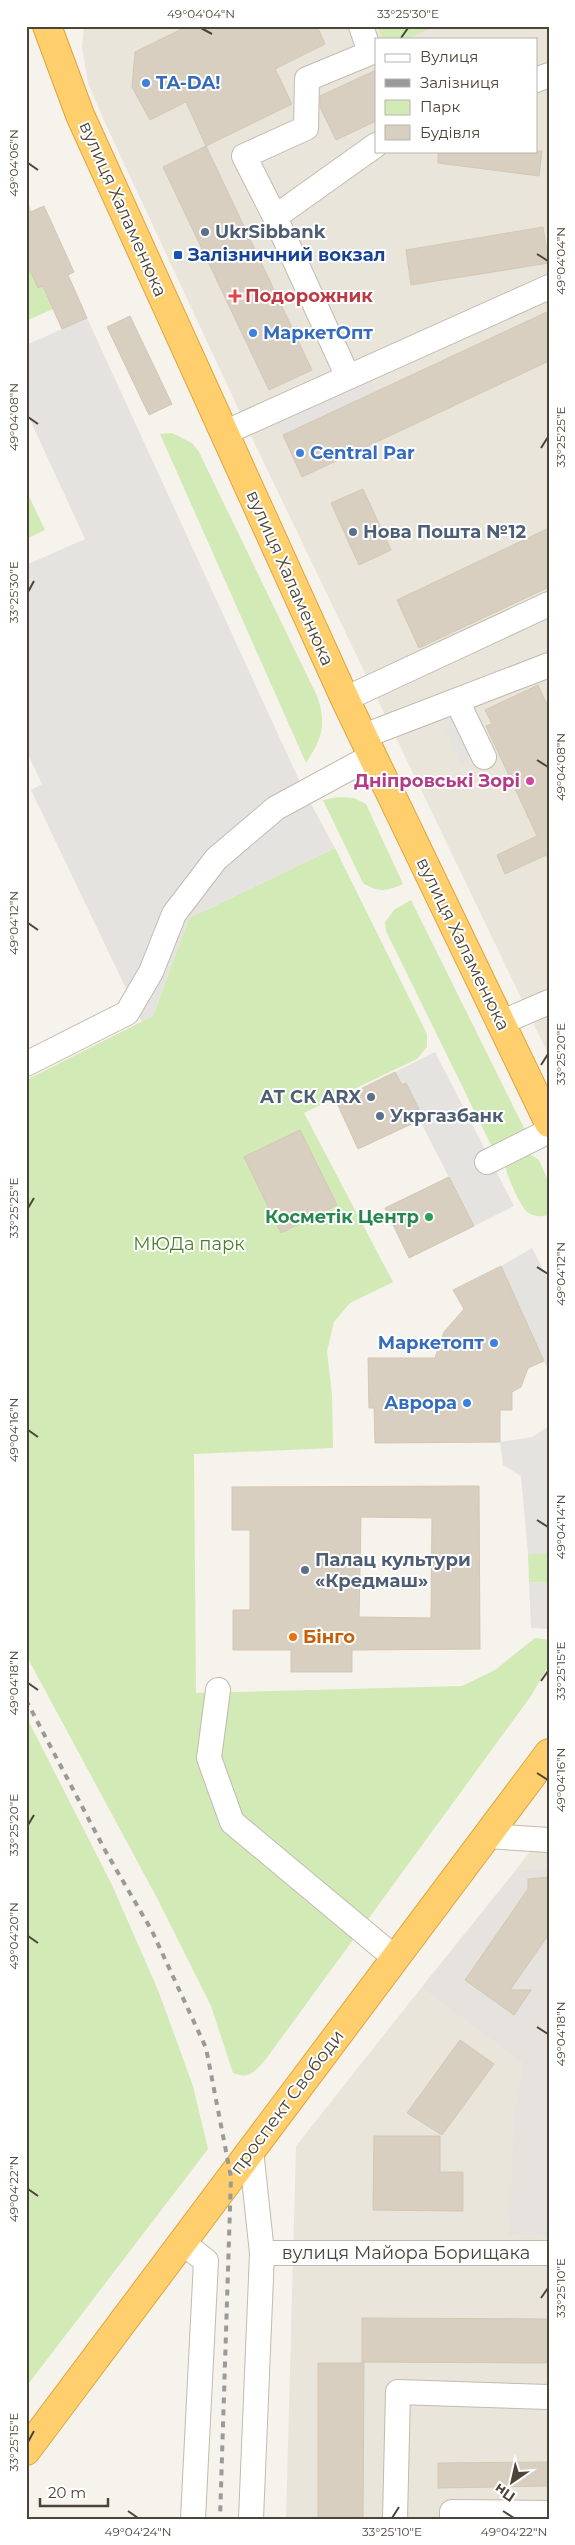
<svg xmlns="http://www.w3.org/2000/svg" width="575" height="2545" font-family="Montserrat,sans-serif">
	<rect width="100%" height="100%" fill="#f6f3ec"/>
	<!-- residential -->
	<path fill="#eae5da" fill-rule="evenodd" d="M84,26H549V1056L252,438L107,127L88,83L82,47ZM376,39H536V151H376Z
		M549,1827V1867L515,1871Z
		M421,1988L523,2064L514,2109L510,2235L549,2236V2519H286L296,2146Z"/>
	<!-- industrial -->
	<path fill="#e6e2dd" d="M549,1867V2236L509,2235L514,2109L523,2064L421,1988L515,1871Z"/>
	<!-- green -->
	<path fill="#d2eab5" d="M378,26H435L408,39H382Z
		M26,199L73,300L26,321Z
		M172,433L192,443L199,452L317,696C327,724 322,739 306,763L160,434Z
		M26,490L45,530L26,539Z
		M338,797L354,798L366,804L403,884C387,891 378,893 363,883L323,800Z
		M335,848L427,1034V1047L417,1059L304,1113L393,1282L350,1303L334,1322L327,1351L332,1395L333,1448L194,1454L196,1693L462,1686L495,1670L535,1638L549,1640V1665L531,1696L266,2059C255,2071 250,2080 233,2073L211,2006L156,1896L26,1655V1080L153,1016L189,918Z
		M411,900L525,1130L499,1148L491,1145L386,931L385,922L394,910Z
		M525,1151L539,1160L549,1183V1215C542,1217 532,1217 526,1211C518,1202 504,1170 504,1159Z
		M528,1554H549V1583L529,1582Z
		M26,1716L112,1885L158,1990L193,2086L208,2149L26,2387Z"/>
	<!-- parking -->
	<path fill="#e5e3e0" d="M87,318L305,793L335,848L189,918L153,1016L142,1022L31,790L42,784L26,750V565L85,539L26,411V345Z
		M366,369L376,392L283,435L271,412Z
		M464,715L482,753L461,763L443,725Z
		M435,1052L514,1206L474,1226L415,1111L419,1108L406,1083L402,1085L395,1072Z
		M532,1248L549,1281V1372L501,1266Z
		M549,1426V1554H528L521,1476L503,1465L500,1442L532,1437Z
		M529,1582L549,1583V1629L531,1628Z"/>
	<!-- building -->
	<path fill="#d8cfc1" stroke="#d3c7b4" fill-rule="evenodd" d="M188,26H317L325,44L275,69L292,104L206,146L186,102L150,120L132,87L135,52Z
		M376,70V121L336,140L320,107V96Z
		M206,146L312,370L269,390L163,167Z
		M438,151H542L539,176L438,163Z
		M44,206L74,272L68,275L87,318L62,329L43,286L38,288L26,262V214Z
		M543,227L549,263L411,285L406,250Z
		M549,311V361L302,477L283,435Z
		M130,316L172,404L149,415L107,327Z
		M363,489L391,550L359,565L331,503Z
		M549,528V587L419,648L397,600Z
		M538,685L549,709V861L546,855L505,874L497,855L537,836L486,726L492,724L485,710Z
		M395,1072L402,1085L406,1083L419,1109L415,1111L420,1120L358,1149L336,1101Z
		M300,1130L337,1205L281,1233L244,1157Z
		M449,1177L474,1226L409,1258L385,1208Z
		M501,1266L544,1361L528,1368L521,1387L512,1392V1410H500V1442L375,1443L374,1408H369L368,1358H435L444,1332L464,1309L453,1290Z
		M479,1486L480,1649L352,1650V1672H291V1650H233V1610H250V1530H232V1487ZM361,1517L432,1518L431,1618L359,1617Z
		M549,1877V1934L510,1990H531L514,2015L465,1980L528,1889V1879Z
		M460,2040L494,2064L442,2135L407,2113Z
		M374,2136H440V2172H463V2211L373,2210Z
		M362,2318L549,2319V2363L362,2362Z
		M318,2363H364L363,2519H318Z
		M549,2462V2486L438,2488V2463Z"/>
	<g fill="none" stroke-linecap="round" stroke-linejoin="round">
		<!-- minor casing -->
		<g stroke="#c2bbae" stroke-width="26">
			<path id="minor" d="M536,80L549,75
				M275,217L244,156L306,128L307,79L370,53L361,26
				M348,377L275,217L376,145
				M224,433L549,287
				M345,699L549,604
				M457,701L484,757
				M364,736L549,665
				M500,1023L549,1002
				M26,1064L127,1013L151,972L174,914L216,859L276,808L372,756
				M487,1162L549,1131
				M218,1690L209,1758L232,1822L395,1958
				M486,1836L549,1840
				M251,2150L262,2253L251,2519
				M182,2242L206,2261L193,2519
				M262,2253H549
				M395,2519L398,2392L549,2397
				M452,2519V2512L549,2513"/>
		</g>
		<!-- highway casing -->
		<g stroke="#e0a43c" stroke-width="30">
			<path id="highway" d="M47,26L80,115L345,699L549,1123
				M26,2451L549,1753"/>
		</g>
		<!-- minor -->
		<use href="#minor" stroke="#fff" stroke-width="24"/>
		<!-- highway -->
		<use href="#highway" stroke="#ffcf6e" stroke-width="28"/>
		<!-- rail -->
		<path stroke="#9a9a9a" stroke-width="4" stroke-dasharray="6 6" stroke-linecap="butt" d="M26,1700L106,1852L152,1931L206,2048L231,2177L220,2519"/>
	</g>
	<!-- ticks -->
	<path fill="none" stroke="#4b4439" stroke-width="2" d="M201,28L212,34M401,38L408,28M28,163L38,170M537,254L548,261M28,417L38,424M541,448L548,437M28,592L34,581M537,760L548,767M28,923L38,930M541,1065L548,1054M28,1208L34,1198M537,1267L548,1274M28,1430L38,1437M537,1520L548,1527M541,1681L548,1671M28,1683L38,1690M537,1773L548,1780M28,1825L34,1815M28,1936L38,1943M537,2027L548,2034M28,2189L38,2196M541,2298L548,2288M28,2442L34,2431M128,2511L138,2518M503,2511L514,2518M392,2518L399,2507"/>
	<!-- markers -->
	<g fill="#3f7fe0" stroke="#fff" stroke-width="2">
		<circle cx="146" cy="83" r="5"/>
		<circle cx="253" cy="333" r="5"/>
		<circle cx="300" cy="453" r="5"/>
		<circle cx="494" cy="1343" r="5"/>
		<circle cx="467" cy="1403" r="5"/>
	</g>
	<g fill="#5c6f8a" stroke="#fff" stroke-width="2">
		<circle cx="205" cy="232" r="5"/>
		<circle cx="353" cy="532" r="5"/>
		<circle cx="371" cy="1097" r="5"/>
		<circle cx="380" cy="1116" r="5"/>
		<circle cx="305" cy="1570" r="5"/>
	</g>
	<rect fill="#1a4fb4" stroke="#fff" stroke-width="2" x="173" y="250" width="10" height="10" rx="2.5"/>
	<path fill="#e0444e" stroke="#fff" stroke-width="2" d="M232.5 288.5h5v5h5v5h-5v5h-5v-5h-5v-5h5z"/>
	<circle fill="#d1479c" stroke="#fff" stroke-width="2" cx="530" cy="781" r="5"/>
	<circle fill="#2e9e5b" stroke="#fff" stroke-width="2" cx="429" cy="1217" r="5"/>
	<circle fill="#e8710a" stroke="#fff" stroke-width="2" cx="293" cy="1637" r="5"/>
	<g text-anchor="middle" stroke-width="4" stroke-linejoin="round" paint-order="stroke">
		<!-- shop labels -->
		<g font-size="18" font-weight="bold" fill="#366cbe" stroke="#fff" text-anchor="start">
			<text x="156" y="89">TA-DA!</text>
			<text x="263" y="339">МаркетОпт</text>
			<text x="310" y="459">Central Par</text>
			<text x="484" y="1349" text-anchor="end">Маркетопт</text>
			<text x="457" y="1409" text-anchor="end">Аврора</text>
		</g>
		<!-- street labels -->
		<g font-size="18" fill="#4b4439" stroke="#fff">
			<text transform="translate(123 209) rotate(66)" y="6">вулиця Халаменюка</text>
			<text transform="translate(290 578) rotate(66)" y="6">вулиця Халаменюка</text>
			<text transform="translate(463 944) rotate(64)" y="6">вулиця Халаменюка</text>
			<text transform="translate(287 2102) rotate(-53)" y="6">проспект Свободи</text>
			<text x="406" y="2259">вулиця Майора Борищака</text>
		</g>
		<!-- service labels -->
		<g font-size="18" font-weight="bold" fill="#4e5e75" stroke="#fff" text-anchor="start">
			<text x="215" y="238">UkrSibbank</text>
			<text x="363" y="538">Нова Пошта №12</text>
			<text x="361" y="1103" text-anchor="end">АТ СК ARX</text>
			<text x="390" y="1122">Укргазбанк</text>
			<text x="315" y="1566">Палац культури<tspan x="315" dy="21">«Кредмаш»</tspan></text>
		</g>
		<!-- transit labels -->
		<g font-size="18" font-weight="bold" fill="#164399" stroke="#fff" text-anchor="start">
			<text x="188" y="261">Залізничний вокзал</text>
		</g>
		<!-- health labels -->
		<g font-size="18" font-weight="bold" fill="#be3a42" stroke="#fff" text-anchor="start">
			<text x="245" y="302">Подорожник</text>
		</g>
		<!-- hotel labels -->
		<g font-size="18" font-weight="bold" fill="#b23c85" stroke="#fff" text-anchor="end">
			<text x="520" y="787">Дніпровські Зорі</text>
		</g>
		<!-- leisure labels -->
		<g font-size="18" font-weight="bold" fill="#27864d" stroke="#fff" text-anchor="end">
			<text x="419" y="1223">Косметік Центр</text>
		</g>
		<!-- park labels -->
		<g font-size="18" fill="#4a7f2a" stroke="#fff">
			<text x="189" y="1250">МЮДа парк</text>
		</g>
		<!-- food labels -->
		<g font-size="18" font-weight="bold" fill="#c56008" stroke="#fff" text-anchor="start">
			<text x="303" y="1643">Бінго</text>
		</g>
	</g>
	<!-- border -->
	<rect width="575" height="2545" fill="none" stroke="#ffffff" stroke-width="55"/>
	<!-- legend -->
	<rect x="375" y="38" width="162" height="115" fill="#ffffff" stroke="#b7b4b0"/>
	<rect x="385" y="54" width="25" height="8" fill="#ffffff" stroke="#b7b4b0"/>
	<text x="420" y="62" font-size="15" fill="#4b4439">Вулиця</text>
	<rect x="385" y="79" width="25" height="8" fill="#9a9a9a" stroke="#b7b4b0"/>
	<text x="420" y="88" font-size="15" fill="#4b4439">Залізниця</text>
	<rect x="385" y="100" width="25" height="15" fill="#d2eab5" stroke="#b7b4b0"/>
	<text x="420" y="112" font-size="15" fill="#4b4439">Парк</text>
	<rect x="385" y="125" width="25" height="15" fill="#d8cfc1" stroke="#b7b4b0"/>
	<text x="420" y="138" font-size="15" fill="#4b4439">Будівля</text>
	<!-- north arrow -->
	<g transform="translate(512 2482) rotate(214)" stroke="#ffffff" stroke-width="4" paint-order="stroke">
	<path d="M0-4L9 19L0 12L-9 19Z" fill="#4b4439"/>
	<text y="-8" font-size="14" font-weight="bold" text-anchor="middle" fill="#4b4439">Пн</text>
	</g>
	<!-- scale -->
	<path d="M40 2498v8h68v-8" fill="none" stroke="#4b4439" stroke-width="2.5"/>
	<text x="48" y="2498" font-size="15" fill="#4b4439" stroke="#ffffff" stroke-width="4" paint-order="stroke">20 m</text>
	<rect x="28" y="28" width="520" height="2490" fill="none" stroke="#4b4439" stroke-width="2"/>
	<g font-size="12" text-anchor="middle" fill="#4b4439">
		<text x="201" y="18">49°04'04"N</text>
		<text x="408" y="18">33°25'30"E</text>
		<text transform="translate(14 163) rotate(-90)" y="4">49°04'06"N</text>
		<text transform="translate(561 261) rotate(-90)" y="4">49°04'04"N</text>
		<text transform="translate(14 417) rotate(-90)" y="4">49°04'08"N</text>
		<text transform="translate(561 437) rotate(-90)" y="4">33°25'25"E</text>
		<text transform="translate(14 592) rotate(-90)" y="4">33°25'30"E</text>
		<text transform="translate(561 767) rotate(-90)" y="4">49°04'08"N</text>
		<text transform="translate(14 923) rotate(-90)" y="4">49°04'12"N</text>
		<text transform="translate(561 1054) rotate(-90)" y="4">33°25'20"E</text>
		<text transform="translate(14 1208) rotate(-90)" y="4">33°25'25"E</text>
		<text transform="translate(561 1274) rotate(-90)" y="4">49°04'12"N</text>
		<text transform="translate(14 1430) rotate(-90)" y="4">49°04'16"N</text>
		<text transform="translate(561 1527) rotate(-90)" y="4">49°04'14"N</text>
		<text transform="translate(561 1671) rotate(-90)" y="4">33°25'15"E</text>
		<text transform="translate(14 1683) rotate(-90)" y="4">49°04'18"N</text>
		<text transform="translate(561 1780) rotate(-90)" y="4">49°04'16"N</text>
		<text transform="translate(14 1825) rotate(-90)" y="4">33°25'20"E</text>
		<text transform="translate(14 1936) rotate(-90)" y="4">49°04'20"N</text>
		<text transform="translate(561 2034) rotate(-90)" y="4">49°04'18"N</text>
		<text transform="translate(14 2189) rotate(-90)" y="4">49°04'22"N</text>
		<text transform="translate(561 2288) rotate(-90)" y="4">33°25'10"E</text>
		<text transform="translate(14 2442) rotate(-90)" y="4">33°25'15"E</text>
		<text x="138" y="2536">49°04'24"N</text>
		<text x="392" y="2536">33°25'10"E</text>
		<text x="514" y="2536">49°04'22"N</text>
	</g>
</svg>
